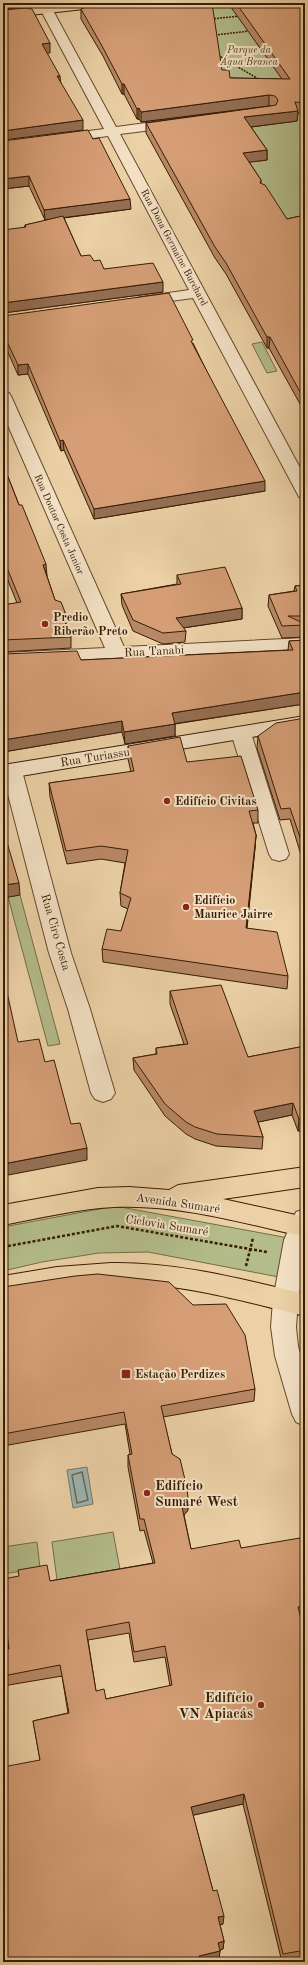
<svg xmlns="http://www.w3.org/2000/svg" width="308" height="1965" font-family="'Old Standard TT',serif">
	<rect width="100%" height="100%" fill="#ecd1a6"/>
	<filter id="stains"><feTurbulence type="fractalNoise" baseFrequency=".005" numOctaves="4"/><feColorMatrix values="0 0 0 0 .2 0 0 0 0 .09 0 0 0 0 .02 0 0 0 .5 -.17"/></filter>
	<radialGradient id="worn" r=".72"><stop offset=".6" stop-color="#630" stop-opacity="0"/><stop offset="1" stop-color="#630" stop-opacity=".3"/></radialGradient>
	<!-- green -->
	<path fill="#b3bc8a" stroke="#766c47" d="M166,3H305V250L216,123L283,102L209,112Z
		M262,342L277,371L267,373L252,344Z
		M20,895L60,1044L48,1046L8,897Z
		M115,1206L305,1241V1282L148,1252L99,1253L42,1262L3,1271V1227Z
		M113,1532L120,1569L57,1580L52,1542Z
		M37,1542L40,1568L3,1574V1547Z"/>
	<!-- water -->
	<path fill="#9db5b1" stroke="#75786c" d="M87,1467L93,1504L73,1508L67,1470Z"/>
	<g fill="none" stroke-linecap="round" stroke-linejoin="round">
		<!-- shore -->
		<path stroke="#6a685a" stroke-width="1.5" d="M82,1472L88,1500L77,1503L72,1475Z"/>
		<!-- street casing -->
		<g stroke="#65492c" stroke-width="2">
			<path id="street" d="M37,3H49L116,127L176,119L181,120L183,123L181,126L176,127L120,134L305,477V498L299,497L297,493L193,298L141,305L136,304L134,301L136,298L141,297L189,290L108,136L3,150V142L104,129Z
				M3,391L9,393L11,396L124,647L305,638V650L3,665V653L105,648L3,414Z
				M241,727L248,728L251,733L289,854L286,859L279,861L272,859L269,854L231,733L234,728Z
				M12,764L19,766L22,771L71,953L90,1009L115,1093L111,1099L103,1102L95,1099L91,1093L68,1009L49,953L3,775L5,766Z
				M305,1209V1260L298,1300L296,1327L298,1346L305,1372V1426L296,1422L292,1414L275,1356L271,1327L273,1300L284,1240L296,1212Z"/>
		</g>
		<!-- secondary casing -->
		<g stroke="#381c04" stroke-width="2">
			<path id="secondary" d="M305,716V728L3,779V765Z"/>
		</g>
		<!-- primary casing -->
		<g stroke="#381c04" stroke-width="2">
			<path id="primary" d="M70,3H108L102,7L3,18V10Z
				M305,1167V1187L223,1199L305,1217V1237C243,1223 178,1204 114,1207C76,1209 40,1218 3,1225V1205L98,1188L129,1187L169,1190L178,1185Z
				M111,1263C178,1262 241,1279 305,1294V1316C253,1304 201,1288 148,1285C99,1282 51,1289 3,1298V1276L57,1267Z"/>
		</g>
		<!-- path-far1 -->
		<path stroke="#381c04" stroke-width="1.5" stroke-dasharray="2 1" stroke-linecap="butt" d="M211,19L240,16
			M215,35L250,31
			M218,55L260,80"/>
		<!-- path -->
		<path stroke="#381c04" stroke-width="2.5" stroke-dasharray="3 2" stroke-linecap="butt" d="M3,1247L117,1226L267,1252
			M246,1266L253,1238"/>
		<!-- street -->
		<use href="#street" fill="#f3e1c5" fill-rule="evenodd"/>
		<!-- secondary -->
		<use href="#secondary" fill="#f3e1c5" fill-rule="evenodd"/>
		<!-- primary -->
		<use href="#primary" fill="#ecd1a6" fill-rule="evenodd"/>
	</g>
	<!-- wall -->
	<path fill="#b78865" stroke="#381c04" fill-rule="evenodd" d="M228,3H305V113H298L297,121L251,127L267,150V160L249,162L261,180V184L287,219L305,215V413L269,348H267L226,274L215,258L146,133V123L271,106H269L141,122L139,119H137L124,94H122L103,56L81,19V9L222,70L230,78L282,79Z
		M3,141L131,209L64,218L81,256L94,261L104,269L163,292L3,313L25,225L48,220H45L29,186L3,189Z
		M3,316L193,343L265,491L94,519L64,450L61,451L28,374L18,375L3,341Z
		M3,464L47,576L55,600L71,637V648L3,652V605L17,603L3,568Z
		M177,575L242,608V619L183,628L186,631L185,642L163,644L133,631L122,605L121,594L177,584Z
		M305,585V637L282,638L268,606L269,595L294,591L295,586Z
		M305,640V716L303,715L304,704L175,724V736L125,744L122,732L3,752V654L81,660L288,650L289,641Z
		M305,718V854L301,855L290,819L280,820L257,748L258,736Z
		M128,746L187,762L258,810V823H253L256,835L255,848L247,929L288,976L287,989L103,962L102,949L121,931L128,909L121,906L120,893L125,863L101,859L67,864L50,797L49,783L131,772L128,759Z
		M170,991L248,1057L305,1046V1130L298,1131L292,1115L258,1122L263,1137L262,1149L216,1146L195,1139L186,1134L165,1116L134,1070L133,1058L156,1054V1048L184,1044L170,1004Z
		M3,1287L255,1389L254,1401L163,1417L172,1454L188,1510L184,1515L191,1549L241,1548L305,1554V1616L300,1617L305,1636V1957L282,1962L243,1804L193,1815L213,1891L223,1924L220,1925L224,1941L223,1949L220,1950L219,1959L208,1962H3L40,1760L33,1721L68,1713L62,1676L3,1686V1650L9,1649L4,1612H3V1579L50,1581L153,1563L144,1530L140,1531L128,1467V1455L130,1454L125,1424L3,1446ZM129,1633L134,1662L165,1657L170,1686L106,1699L96,1691L88,1640Z"/>
	<!-- shaded-wall -->
	<path fill="#956f53" stroke="#381c04" d="M3,3H20V7L3,9Z
		M50,43V53L42,54V44Z
		M57,76H60L61,86Z
		M122,84H124V94H122Z
		M269,95V106L141,122V112Z
		M139,108V119H137V109Z
		M298,111L297,121L243,128L244,117Z
		M83,120V130L3,140V131Z
		M267,150V160L243,163V153Z
		M29,176V186L3,189V179Z
		M130,199L131,209L45,220L44,210Z
		M163,282V292L3,313V303Z
		M267,337H270L269,348H267Z
		M28,364V374L18,375V365Z
		M63,440L64,450L61,451L60,441Z
		M265,481V491L94,519V509Z
		M46,564L47,576L43,565Z
		M242,608V619L176,629V618Z
		M65,612L66,624L63,617Z
		M305,692V704L304,703V704L172,724V713Z
		M122,721V732L3,752V740Z
		M175,724V736L125,744L124,732Z
		M256,835L255,848L245,942L246,928Z
		M19,883L20,895L3,898V885Z
		M293,1103L292,1115L254,1123V1111Z
		M305,1118V1130L298,1131L299,1119Z
		M87,1148V1160L3,1176V1164Z
		M188,1498V1510L182,1518V1507Z
		M244,1794L243,1804L190,1816L191,1807Z
		M224,1916L223,1924L217,1925L218,1917Z
		M224,1941L223,1949L218,1951V1943Z
		M220,1951L219,1959L208,1962H199V1956Z
		M117,1959V1962H106Z"/>
	<!-- building -->
	<path fill="#d59e76" stroke="#381c04" fill-rule="evenodd" d="M96,3H212L222,70H229L230,78L290,79L236,3H305V103L295,102L298,111L244,117L267,150L243,153L261,180L260,183L265,185L287,219L305,215V401L270,337H267L226,263L215,247L146,123L270,106L276,105L278,100L275,96L269,95L141,112L139,108L137,109L124,84H122L102,46L81,9Z
		M26,8L32,9L50,43L42,44L60,76H57L83,120L3,131V10Z
		M88,130L93,139L99,138L130,199L44,210L29,176L3,179V141Z
		M63,216L81,256L90,255L94,261L100,260L104,269L153,263L163,282L3,303V230L26,227L25,225Z
		M169,293L193,340L191,341L265,481L94,509L63,440L60,441L28,364L18,365L3,333V328H6L3,320V316Z
		M3,464L19,505H22L46,564L43,565L55,600L61,602L65,612L63,617L71,637L3,640V605L21,602L3,558Z
		M225,567L242,608L176,618L186,631L163,633L133,620L121,594L181,584L177,575Z
		M305,585V616H288L305,624V625L282,626L269,595L297,591L295,586Z
		M305,640V692L172,713L175,724L124,732L122,721L3,740V654L77,651L81,660L293,650L289,641Z
		M305,718V843H302L290,808L281,809L258,736L276,723Z
		M180,737L187,762L241,756L258,810L249,811L256,835L246,928L277,932L288,976L102,949L107,929L121,931L131,898L120,893L128,850L101,846L66,851L49,783L134,771L128,746Z
		M3,829L19,883L3,885Z
		M3,974L18,1042L39,1039L45,1062L54,1060L71,1124L80,1123L87,1148L3,1164Z
		M221,985L248,1057L305,1046V1118L299,1119L293,1103L254,1111L263,1137L217,1134L195,1127L186,1122L165,1104L133,1058L157,1054L156,1048L188,1044L170,991Z
		M98,1274L169,1282L193,1305L226,1304L245,1335L255,1389L161,1406L172,1454L180,1459L187,1488L188,1498L182,1507L191,1549L239,1540L241,1548L300,1538L305,1554V1606L298,1607L305,1636V1950L283,1954L244,1794L191,1807L213,1891L217,1890L224,1916L218,1917L224,1941L218,1943L220,1951L199,1956L201,1962H117V1959L106,1962H3V1767L40,1760L33,1721L69,1713L60,1665L3,1676V1650L9,1649L3,1601V1579L19,1576L18,1570L47,1565L50,1581L155,1563L144,1519H140L128,1455L132,1454L124,1412L3,1434V1287L75,1276ZM129,1622L134,1652L165,1646L172,1685L106,1699L104,1689L96,1691L86,1630Z"/>
	<!-- markers -->
	<g fill="#8f2418" stroke="#f3e1c5" stroke-width="1.5">
		<circle cx="45" cy="624" r="4"/>
		<circle cx="167" cy="801" r="4"/>
		<circle cx="186" cy="907" r="4"/>
		<rect x="121" y="1369" width="10" height="10" rx="2"/>
		<circle cx="147" cy="1493" r="4"/>
		<circle cx="261" cy="1705" r="4"/>
	</g>
	<g text-anchor="middle" stroke-width="4" stroke-linejoin="round" paint-order="stroke">
		<!-- far-park labels -->
		<g font-size="10" font-style="italic" fill="#574426" stroke="#f3e1c5">
			<text x="249" y="53">Parque da<tspan x="249" dy="12">Água Branca</tspan></text>
		</g>
		<!-- far-street labels -->
		<g font-size="10" fill="#381c04" stroke="#f3e1c5">
			<text transform="translate(175 247) rotate(62)" y="4">Rua Dona Germaine Burchard</text>
			<text transform="translate(60 524) rotate(66)" y="4">Rua Doutor Costa Junior</text>
		</g>
		<!-- poi labels -->
		<g font-size="12" font-weight="bold" fill="#381c04" stroke="#f3e1c5" text-anchor="start">
			<text x="53" y="621">Predio<tspan x="53" dy="14">Riberão Preto</tspan></text>
			<text x="175" y="805">Edifício Civitas</text>
			<text x="194" y="904">Edifício<tspan x="194" dy="14">Maurice Jairre</tspan></text>
			<text x="135" y="1378">Estação Perdizes</text>
		</g>
		<!-- street labels -->
		<g font-size="12" fill="#381c04" stroke="#f3e1c5">
			<text transform="translate(154 651) rotate(-3)" y="4">Rua Tanabi</text>
			<text transform="translate(95 757) rotate(-9)" y="4">Rua Turiassu</text>
			<text transform="translate(56 932) rotate(74)" y="4">Rua Ciro Costa</text>
			<text transform="translate(178 1203) rotate(8)" y="4">Avenida Sumaré</text>
			<text transform="translate(167 1225) rotate(9)" y="4">Ciclovia Sumaré</text>
		</g>
		<!-- near-poi labels -->
		<g font-size="14" font-weight="bold" fill="#381c04" stroke="#f3e1c5" text-anchor="start">
			<text x="155" y="1490">Edifício<tspan x="155" dy="16">Sumaré West</tspan></text>
			<text x="253" y="1702" text-anchor="end">Edifício<tspan x="253" dy="16">VN Apiacás</tspan></text>
		</g>
	</g>
	<!-- margin -->
	<rect width="308" height="1965" fill="none" stroke="#ecd1a6" stroke-width="16"/>
	<rect x="4" y="4" width="300" height="1957" fill="none" stroke="#381c04" stroke-width="2"/>
	<rect x="8" y="8" width="292" height="1949" fill="none" stroke="#381c04"/>
	<rect width="100%" height="100%" filter="url(#stains)"/>
	<rect width="100%" height="100%" fill="url(#worn)"/>
</svg>
